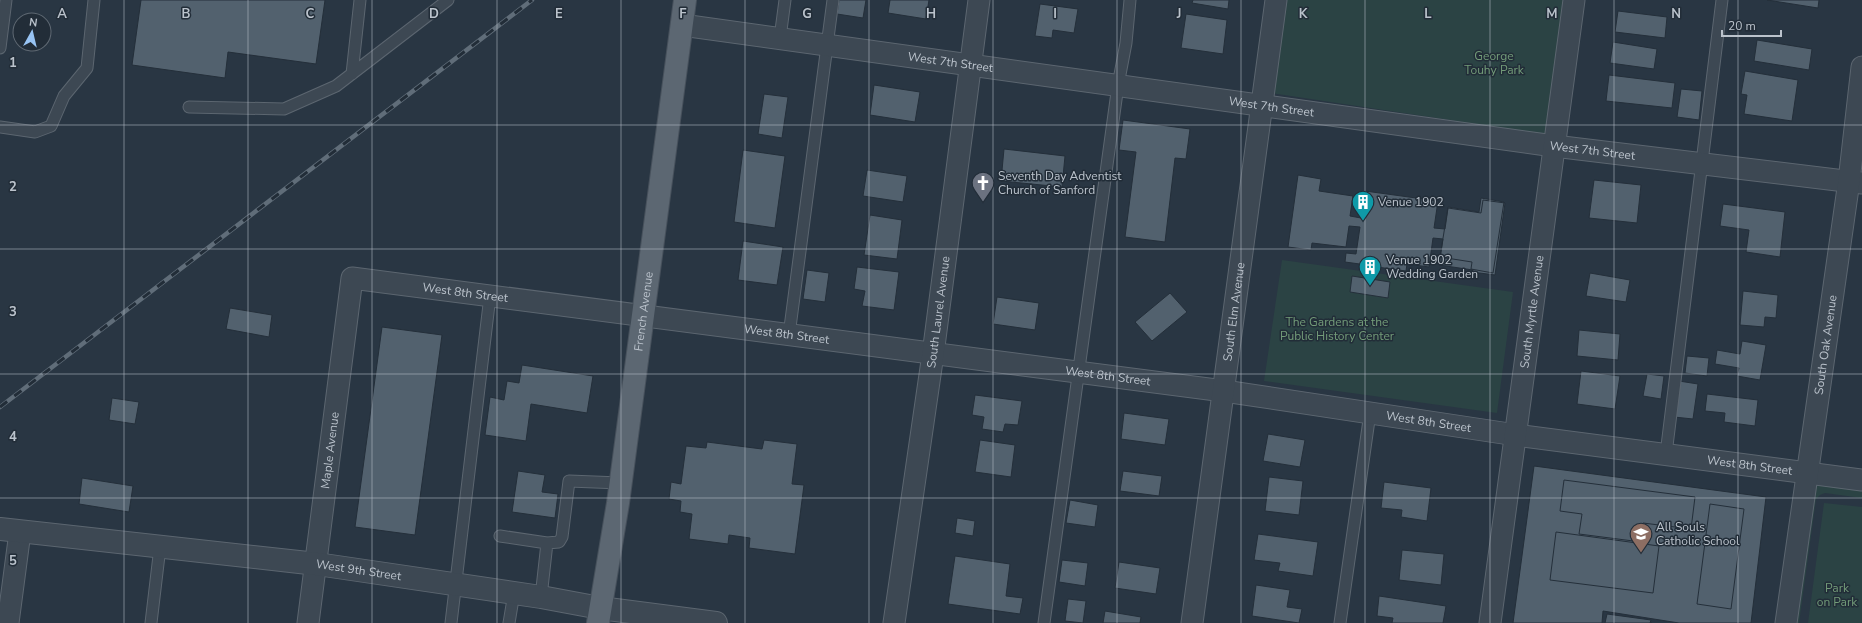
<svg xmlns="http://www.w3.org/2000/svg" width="1862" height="623" font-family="'Nunito Sans',sans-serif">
	<rect width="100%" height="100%" fill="#293643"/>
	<!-- green -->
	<path fill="#2b4344" d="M1284,0H1566L1549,135L1271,93Z
		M1282,260L1513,292L1497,413L1264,381Z
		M1815,485L1862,490V498L1825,493L1820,495L1816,499L1799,623H1797Z
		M1824,503L1862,507V623H1808Z"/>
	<!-- building -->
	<path fill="#52616e" stroke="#242f3a" d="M141,0H325L316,64L228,52L225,78L132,65Z
		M839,0H866L863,18L837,14Z
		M890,0H929L926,19L888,13Z
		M1193,0H1229L1228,9L1192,3Z
		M1767,0H1819L1818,8Z
		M1040,4L1078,9L1074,33L1053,30L1052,38L1035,36Z
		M1618,11L1667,17L1665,38L1615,32Z
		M1186,14L1227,20L1223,54L1181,48Z
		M1757,40L1812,49L1809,70L1754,61Z
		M1613,42L1657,49L1654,69L1610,63Z
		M1745,71L1798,80L1792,121L1744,114L1747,95L1741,94Z
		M1609,75L1675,83L1672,108L1606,101Z
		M874,85L920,92L915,122L870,115Z
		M1681,89L1702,91L1699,120L1677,117Z
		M764,94L788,97L782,138L758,134Z
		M1123,120L1190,129L1186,159L1175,158L1165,242L1125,237L1136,152L1119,150Z
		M1004,149L1065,156L1062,187L1001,181Z
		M743,150L785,156L775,228L734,222Z
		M867,170L907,176L903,202L863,196Z
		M1298,175L1321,179L1319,191L1353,196L1350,216L1361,218L1365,191L1438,201L1434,228L1445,229L1448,208L1481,213L1483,200L1505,203L1495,275L1472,272L1473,270L1439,265L1443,239L1433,238L1429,267L1407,264L1406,271L1377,267L1378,260L1368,258L1367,265L1345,262L1346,253L1356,254L1360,227L1349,226L1346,247L1312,243L1311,250L1288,247Z
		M1594,180L1641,185L1637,223L1589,218Z
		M1481,198L1504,202L1493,273L1471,269L1472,262L1440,257L1448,207L1479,212Z
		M1723,204L1785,212L1780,257L1746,252L1749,230L1720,226Z
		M870,215L902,220L897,259L864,255Z
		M743,241L783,247L777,285L738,280Z
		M857,267L899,272L894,310L862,306L865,291L854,289Z
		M807,270L829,273L825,302L803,299Z
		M1590,273L1630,280L1626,302L1586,296Z
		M1352,276L1390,282L1388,298L1350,292Z
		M1743,291L1778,295L1776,318L1765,317L1764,327L1740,325Z
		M1170,293L1187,312L1152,341L1135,322Z
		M997,297L1039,303L1035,330L993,324Z
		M230,308L272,315L269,337L226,329Z
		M382,327L442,335L415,535L355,527Z
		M1579,330L1620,334L1618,360L1577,356Z
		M1742,341L1766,345L1760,380L1737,376L1739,368L1715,364L1717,350L1740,354Z
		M1687,356L1709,358L1707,376L1685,373Z
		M522,365L593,376L587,413L531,404L526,441L485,435L490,397L504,400L507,381L519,383Z
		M1581,371L1620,376L1615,409L1577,404Z
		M1647,374L1664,376L1661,399L1643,396Z
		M1679,381L1698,384L1693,419L1674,417Z
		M1707,394L1758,400L1755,426L1724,422L1725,413L1705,411Z
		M975,395L1022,401L1018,425L1005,424L1003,432L982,429L984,417L972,415Z
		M112,398L139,402L135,424L109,420Z
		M1124,413L1169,419L1165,445L1121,439Z
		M1268,434L1305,440L1300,467L1263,461Z
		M764,440L797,444L792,484L804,485L795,554L749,548L750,538L729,535L728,544L689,539L692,514L680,512L681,501L669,499L671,482L681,484L686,446L706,448L707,442L762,449Z
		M980,440L1015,445L1011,477L975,472Z
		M1534,466L1766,497L1751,623H1679L1603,611L1602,623H1513Z
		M518,471L545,475L542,492L558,494L555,518L512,512Z
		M1123,471L1162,476L1159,496L1120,491Z
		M1269,477L1303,481L1299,515L1265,511Z
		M82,478L133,486L129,512L79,504Z
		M1564,480L1695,497L1691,529L1643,523L1641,542L1579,534L1582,514L1560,511Z
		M1384,482L1431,488L1427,521L1401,517L1402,510L1381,508Z
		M1070,500L1098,505L1095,527L1066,523Z
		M1710,504L1744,509L1731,609L1697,604Z
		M957,518L975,521L973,536L955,533Z
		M1556,532L1659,546L1653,593L1550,580Z
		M1258,534L1318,542L1313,576L1278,571L1280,563L1254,560Z
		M1402,550L1444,554L1441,585L1399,580Z
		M955,556L1010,564L1006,596L1023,598L1020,614L948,604Z
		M1062,560L1088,563L1085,586L1059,582Z
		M1119,562L1160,568L1156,594L1115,588Z
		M1256,585L1290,590L1287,607L1302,609L1299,623L1252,616Z
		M1379,596L1446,606L1443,623H1392L1393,618L1377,616Z
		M1068,599L1086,601L1083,623L1065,621Z
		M1105,611L1141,617L1140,623H1103Z
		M1607,614L1651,620L1650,623H1652H1605Z"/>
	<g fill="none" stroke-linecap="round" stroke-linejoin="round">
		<!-- service casing -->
		<g stroke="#5c6670" stroke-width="13">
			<path id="service" d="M780,38L785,0
				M0,48L6,0
				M352,74L360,0
				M189,107L284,109L336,86L448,0
				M0,127L35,132L51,126L64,96L87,68L94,0
				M789,335L833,0
				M1666,454L1722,0
				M500,536L547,543L559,542L562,537L569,481L620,483
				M541,597L547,543
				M151,623L160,547
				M451,623L490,296
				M509,623L514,593
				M1044,623L1118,85L1126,43L1130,0
				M1340,623L1370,413"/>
		</g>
		<!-- minor casing -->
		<g stroke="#5c6670" stroke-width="23">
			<g id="minor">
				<path id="s1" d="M682,25L1554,146L1862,183"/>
				<path d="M8,623L20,532"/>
				<path id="s2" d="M308,623L352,278L1224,391L1516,435L1862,480"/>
				<path id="s3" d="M894,623L933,354L979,0"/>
				<path id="s4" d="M1192,623L1276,0"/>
				<path id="s5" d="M1490,623L1574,0"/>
				<path id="s6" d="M1786,623L1849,181L1862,67"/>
			</g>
		</g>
		<!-- tertiary casing -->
		<g stroke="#5c6670" stroke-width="24">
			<g id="tertiary">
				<path id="s7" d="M0,529L317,564L541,597L600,608L716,623"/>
			</g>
		</g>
		<!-- primary casing -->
		<g stroke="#47515c" stroke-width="24">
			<g id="primary">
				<path id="s8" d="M598,623L618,503L685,0"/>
			</g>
		</g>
		<!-- service -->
		<use href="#service" stroke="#3d4853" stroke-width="11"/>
		<!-- minor -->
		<use href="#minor" stroke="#3d4853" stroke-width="21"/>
		<!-- tertiary -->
		<use href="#tertiary" stroke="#3d4853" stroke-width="22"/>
		<!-- primary -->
		<use href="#primary" stroke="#5c6772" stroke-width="22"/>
		<!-- rail casing -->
		<g stroke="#606d79" stroke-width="4.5">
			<path id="rail" d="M0,407L532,0"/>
		</g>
		<!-- rail -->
		<use href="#rail" stroke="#222d38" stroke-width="3" stroke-dasharray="9" stroke-linecap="butt"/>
	</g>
	<!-- grid -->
	<path fill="none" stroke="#bbc3cc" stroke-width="1" stroke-opacity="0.55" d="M124,0V623M248,0V623M372,0V623M497,0V623M621,0V623M745,0V623M869,0V623M993,0V623M1117,0V623M1241,0V623M1365,0V623M1490,0V623M1614,0V623M1738,0V623M0,125H1862M0,249H1862M0,374H1862M0,498H1862"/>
	<!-- icons -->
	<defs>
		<g id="church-pin" transform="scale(1.15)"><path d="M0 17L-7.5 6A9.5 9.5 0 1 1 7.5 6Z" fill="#6b7280" stroke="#222d38"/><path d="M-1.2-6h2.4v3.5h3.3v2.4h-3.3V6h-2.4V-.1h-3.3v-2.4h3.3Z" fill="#fff"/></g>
		<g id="building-pin" transform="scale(1.15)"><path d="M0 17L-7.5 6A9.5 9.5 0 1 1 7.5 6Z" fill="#0f9aa8" stroke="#222d38"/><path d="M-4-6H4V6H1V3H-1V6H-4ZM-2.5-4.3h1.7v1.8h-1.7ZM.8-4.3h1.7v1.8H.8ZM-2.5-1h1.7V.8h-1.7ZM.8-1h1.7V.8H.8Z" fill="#fff"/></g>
		<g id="school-pin" transform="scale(1.15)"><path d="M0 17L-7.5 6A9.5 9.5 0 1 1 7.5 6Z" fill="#8d6e63" stroke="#222d38"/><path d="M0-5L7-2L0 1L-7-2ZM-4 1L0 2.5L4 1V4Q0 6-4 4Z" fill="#fff"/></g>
	</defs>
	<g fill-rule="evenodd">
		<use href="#church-pin" x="983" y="183"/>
		<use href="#building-pin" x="1363" y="202"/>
		<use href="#building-pin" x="1370" y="267"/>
		<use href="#school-pin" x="1641" y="534"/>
	</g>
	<g text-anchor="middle" stroke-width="3" stroke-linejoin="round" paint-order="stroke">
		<!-- park labels -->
		<g font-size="12" fill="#739c79" stroke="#222d38">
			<text x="1494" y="60">George<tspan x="1494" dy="14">Touhy Park</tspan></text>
			<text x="1337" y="326">The Gardens at the<tspan x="1337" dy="14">Public History Center</tspan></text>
			<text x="1837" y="592">Park<tspan x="1837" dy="14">on Park</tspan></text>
		</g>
		<!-- street labels -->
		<g font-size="12" fill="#bbc3cc" stroke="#222d38">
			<text dy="4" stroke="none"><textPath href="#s1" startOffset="271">West 7th Street</textPath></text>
			<text dy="4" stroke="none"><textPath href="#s1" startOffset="595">West 7th Street</textPath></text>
			<text dy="4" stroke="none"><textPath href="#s1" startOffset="919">West 7th Street</textPath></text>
			<text dy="4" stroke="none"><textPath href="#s2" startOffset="462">West 8th Street</textPath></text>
			<text dy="4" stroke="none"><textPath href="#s8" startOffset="315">French Avenue</textPath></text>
			<text dy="4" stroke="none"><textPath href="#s3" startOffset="314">South Laurel Avenue</textPath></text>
			<text dy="4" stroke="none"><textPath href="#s4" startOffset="314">South Elm Avenue</textPath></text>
			<text dy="4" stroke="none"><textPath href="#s5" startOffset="314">South Myrtle Avenue</textPath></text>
			<text dy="4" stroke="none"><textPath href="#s2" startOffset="786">West 8th Street</textPath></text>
			<text dy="4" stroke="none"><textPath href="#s6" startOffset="281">South Oak Avenue</textPath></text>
			<text dy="4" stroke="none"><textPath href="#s2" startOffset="1110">West 8th Street</textPath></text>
			<text dy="4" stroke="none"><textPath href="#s2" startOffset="1434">West 8th Street</textPath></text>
			<text dy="4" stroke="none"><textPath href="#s2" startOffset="174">Maple Avenue</textPath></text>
			<text dy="4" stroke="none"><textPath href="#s2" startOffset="1758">West 8th Street</textPath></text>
			<text dy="4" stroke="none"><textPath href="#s7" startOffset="361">West 9th Street</textPath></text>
		</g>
		<!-- poi labels -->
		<g font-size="12" fill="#bbc3cc" stroke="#222d38" text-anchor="start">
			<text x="998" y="180">Seventh Day Adventist<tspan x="998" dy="14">Church of Sanford</tspan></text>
			<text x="1378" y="206">Venue 1902</text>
			<text x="1386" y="264">Venue 1902<tspan x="1386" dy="14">Wedding Garden</tspan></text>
			<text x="1656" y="531">All Souls<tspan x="1656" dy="14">Catholic School</tspan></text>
		</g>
	</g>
	<g font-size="13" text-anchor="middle" font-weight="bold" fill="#bbc3cc" stroke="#222d38" stroke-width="3" stroke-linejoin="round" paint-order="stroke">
		<text x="62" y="18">A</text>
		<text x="186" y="18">B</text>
		<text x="310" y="18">C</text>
		<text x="434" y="18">D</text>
		<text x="559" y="18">E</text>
		<text x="683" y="18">F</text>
		<text x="807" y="18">G</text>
		<text x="931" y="18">H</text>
		<text x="1055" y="18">I</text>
		<text x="1179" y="18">J</text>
		<text x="1303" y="18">K</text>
		<text x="1428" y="18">L</text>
		<text x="1552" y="18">M</text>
		<text x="1676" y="18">N</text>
		<text x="13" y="67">1</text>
		<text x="13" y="191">2</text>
		<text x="13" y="316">3</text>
		<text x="13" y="441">4</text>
		<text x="13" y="565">5</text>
	</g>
	<!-- north arrow -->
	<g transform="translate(32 32) rotate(8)"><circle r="19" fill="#222d38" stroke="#5f6973"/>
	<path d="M0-3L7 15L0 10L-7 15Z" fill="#98c4f4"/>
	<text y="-6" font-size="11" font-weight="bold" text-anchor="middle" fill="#bbc3cc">N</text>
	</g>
	<!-- scale -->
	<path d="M1722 30v6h59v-6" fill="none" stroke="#bbc3cc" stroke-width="2"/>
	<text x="1728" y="30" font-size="12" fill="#bbc3cc" stroke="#222d38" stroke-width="3" paint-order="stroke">20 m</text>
</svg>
